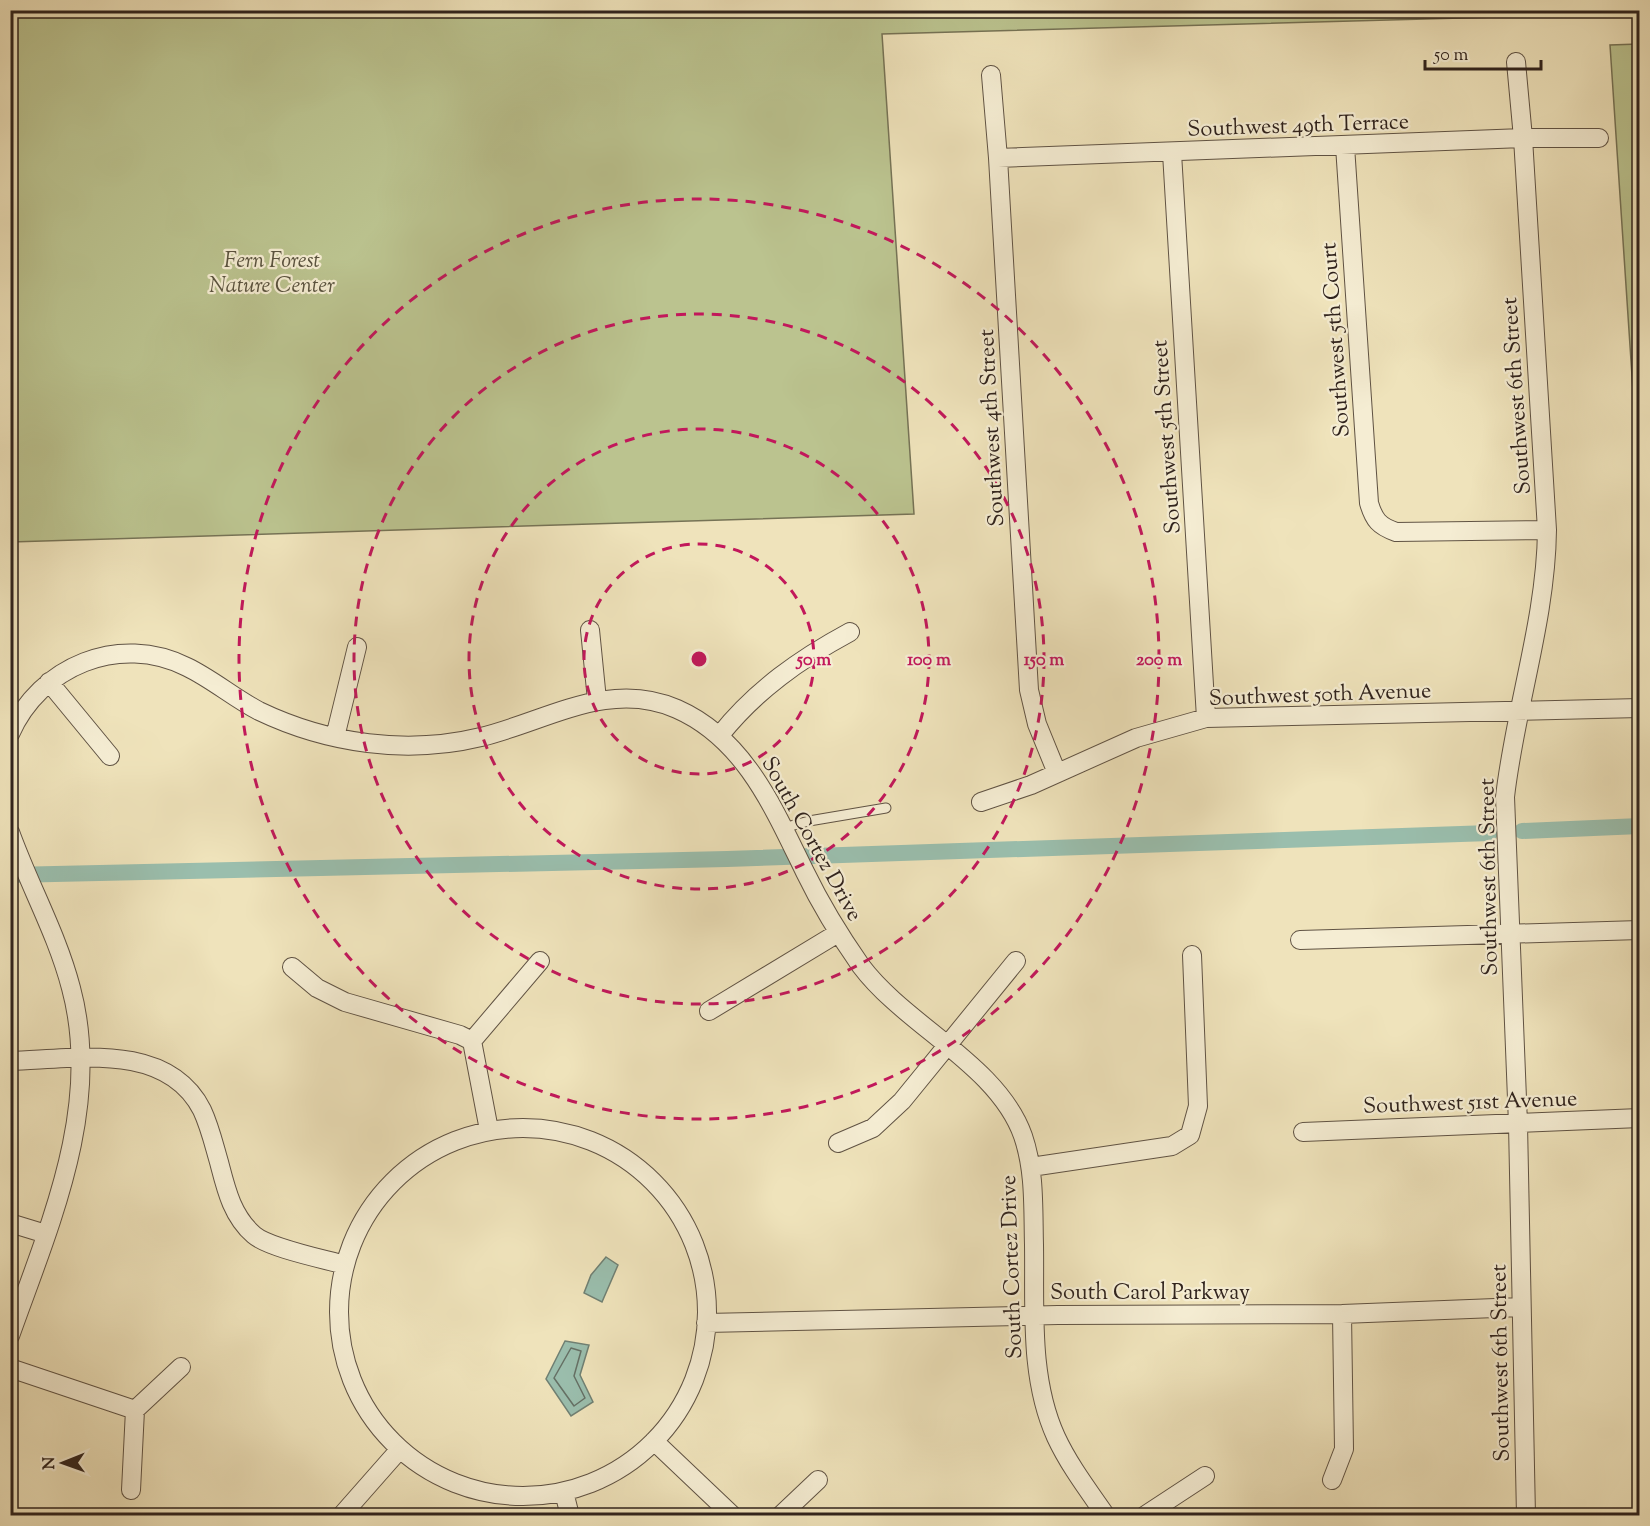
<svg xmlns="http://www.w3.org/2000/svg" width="1650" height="1526" font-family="'Sorts Mill Goudy',serif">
	<rect width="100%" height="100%" fill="#efe3bb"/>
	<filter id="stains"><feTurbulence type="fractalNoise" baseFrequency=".00333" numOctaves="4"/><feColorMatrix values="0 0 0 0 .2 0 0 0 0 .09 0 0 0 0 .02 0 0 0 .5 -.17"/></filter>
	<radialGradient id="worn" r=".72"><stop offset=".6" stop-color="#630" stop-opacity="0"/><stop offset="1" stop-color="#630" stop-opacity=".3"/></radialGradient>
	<!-- green -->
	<path fill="#bbc38f" stroke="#767356" stroke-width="1.5" d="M1639,10V13L882,34L914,514L11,542V11Z
		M1639,44H1640L1639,481L1610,45Z"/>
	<!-- water -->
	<path fill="#9abead" stroke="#708073" stroke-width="1.5" d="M606,1257L618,1265L602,1302L584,1293L591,1275Z
		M565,1341L589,1345L580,1375L593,1402L571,1416L546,1379Z"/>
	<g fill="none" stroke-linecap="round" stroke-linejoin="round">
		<!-- shore -->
		<path stroke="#657065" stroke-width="1.5" d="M571,1348L581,1351L574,1376L585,1398L574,1406L554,1378Z"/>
		<!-- canal -->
		<path stroke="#9abead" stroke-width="16" d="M1522,831L1640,826
			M10,875L727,859L1490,833"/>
		<!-- lane casing -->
		<g stroke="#605344" stroke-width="11">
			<path id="lane" d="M783,828L809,821L886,808"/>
		</g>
		<!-- street casing -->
		<g stroke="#605344" stroke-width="20">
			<path id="street" d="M1516,62L1523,138L1547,530C1546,620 1515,708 1505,797L1518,1124L1526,1516
				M991,75L998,158L1029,690L1037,724L1057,773
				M1345,146L1369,503C1374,520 1379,526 1396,532L1547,530
				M1172,153L1206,718
				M998,158L1523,138H1599
				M590,630L597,700
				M49,682L110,756
				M10,734C40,666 119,633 187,667C212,679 234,698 259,711C328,744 407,755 481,737C547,721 609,679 677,709C745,739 774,809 805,872C821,905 840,936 861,966C906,1026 998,1065 1023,1136C1035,1171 1033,1208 1034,1245C1035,1308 1029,1378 1056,1437C1069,1465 1088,1490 1106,1516
				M720,735C756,690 800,659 850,632
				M335,737L357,647
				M981,802L1031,785L1136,738L1206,718L1640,708
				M10,832C29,885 57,934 71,988C103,1107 49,1226 10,1336
				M1300,940L1640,930
				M292,967L317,988L345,1002L460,1035L472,1041
				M709,1011L838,933
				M472,1041L540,961
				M472,1041L489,1130
				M10,1061C74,1059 167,1041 202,1110C210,1127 214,1145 219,1162C226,1189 232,1216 254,1235C269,1248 324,1259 345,1265
				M339 1312a184 184 0 1 1 368 0a184 184 0 1 1-368 0Z
				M1303,1132L1640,1118
				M838,1143L873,1128L902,1101L1016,961
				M1031,1167L1172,1146L1190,1135L1198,1106L1192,955
				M10,1223L46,1234
				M706,1323L1058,1315L1342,1314L1521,1307
				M10,1368L135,1410
				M654,1441L733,1516
				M1332,1480L1344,1449L1342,1314
				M131,1490L135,1410L181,1367
				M564,1492L570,1516
				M341,1516L400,1449
				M780,1516L818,1480
				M1144,1516L1205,1476"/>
		</g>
		<!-- lane -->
		<use href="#lane" stroke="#f5edd3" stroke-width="9"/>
		<!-- street -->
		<use href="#street" stroke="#f5edd3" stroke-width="18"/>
	</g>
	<!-- distance rings -->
	<g fill="none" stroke="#c2185b" stroke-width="3" stroke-dasharray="10 8">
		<circle cx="699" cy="659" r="115"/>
		<circle cx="699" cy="659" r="230"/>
		<circle cx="699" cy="659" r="345"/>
		<circle cx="699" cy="659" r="460"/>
	</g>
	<g text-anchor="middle" stroke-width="4.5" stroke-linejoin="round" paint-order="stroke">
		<!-- street labels -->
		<g font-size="22" fill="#30231d" stroke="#f5edd3">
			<text transform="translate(1298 124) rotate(-2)" y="8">Southwest 49th Terrace</text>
			<text transform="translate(1334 340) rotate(-94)" y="8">Southwest 5th Court</text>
			<text transform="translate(1515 396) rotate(-94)" y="8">Southwest 6th Street</text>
			<text transform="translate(990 428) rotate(-93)" y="8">Southwest 4th Street</text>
			<text transform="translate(1165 437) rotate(-94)" y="8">Southwest 5th Street</text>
			<text transform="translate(1320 693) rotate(-2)" y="8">Southwest 50th Avenue</text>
			<text transform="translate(813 838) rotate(61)" y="8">South Cortez Drive</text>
			<text transform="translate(1487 877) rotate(-91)" y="8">Southwest 6th Street</text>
			<text transform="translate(1470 1101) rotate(-2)" y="8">Southwest 51st Avenue</text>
			<text transform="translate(1010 1267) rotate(-92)" y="8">South Cortez Drive</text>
			<text x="1150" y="1299">South Carol Parkway</text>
			<text transform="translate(1499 1363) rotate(-91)" y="8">Southwest 6th Street</text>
		</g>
		<!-- park labels -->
		<g font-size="22" font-style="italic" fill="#5a533f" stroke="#f5edd3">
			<text x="272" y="267">Fern Forest<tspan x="272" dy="25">Nature Center</tspan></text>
		</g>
	</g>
	<circle cx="699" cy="659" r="9" fill="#c2185b" stroke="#f5edd3" stroke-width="3"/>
	<g font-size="18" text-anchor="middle" font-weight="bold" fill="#c2185b" stroke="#f5edd3" stroke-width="4.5" stroke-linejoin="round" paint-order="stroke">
		<text x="814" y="665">50 m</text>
		<text x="929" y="665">100 m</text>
		<text x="1044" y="665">150 m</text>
		<text x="1159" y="665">200 m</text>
	</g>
	<!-- margin -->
	<rect width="1650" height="1526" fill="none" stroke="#efe3bb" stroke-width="36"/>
	<rect x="12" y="12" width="1626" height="1502" fill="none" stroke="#30231d" stroke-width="3"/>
	<rect x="18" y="18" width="1614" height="1490" fill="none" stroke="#30231d" stroke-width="1.5"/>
	<!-- north arrow -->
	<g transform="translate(63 1463) rotate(269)" stroke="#f5edd3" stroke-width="4.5" paint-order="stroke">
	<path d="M0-4.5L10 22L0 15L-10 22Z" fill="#30231d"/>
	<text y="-9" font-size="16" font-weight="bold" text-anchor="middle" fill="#30231d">N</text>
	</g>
	<!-- scale -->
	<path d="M1425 60v9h116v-9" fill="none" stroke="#30231d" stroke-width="3"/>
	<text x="1434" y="60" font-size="18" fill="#30231d" stroke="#f5edd3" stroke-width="4.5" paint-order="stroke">50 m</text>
	<rect width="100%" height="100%" filter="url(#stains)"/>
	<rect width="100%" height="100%" fill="url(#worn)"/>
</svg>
